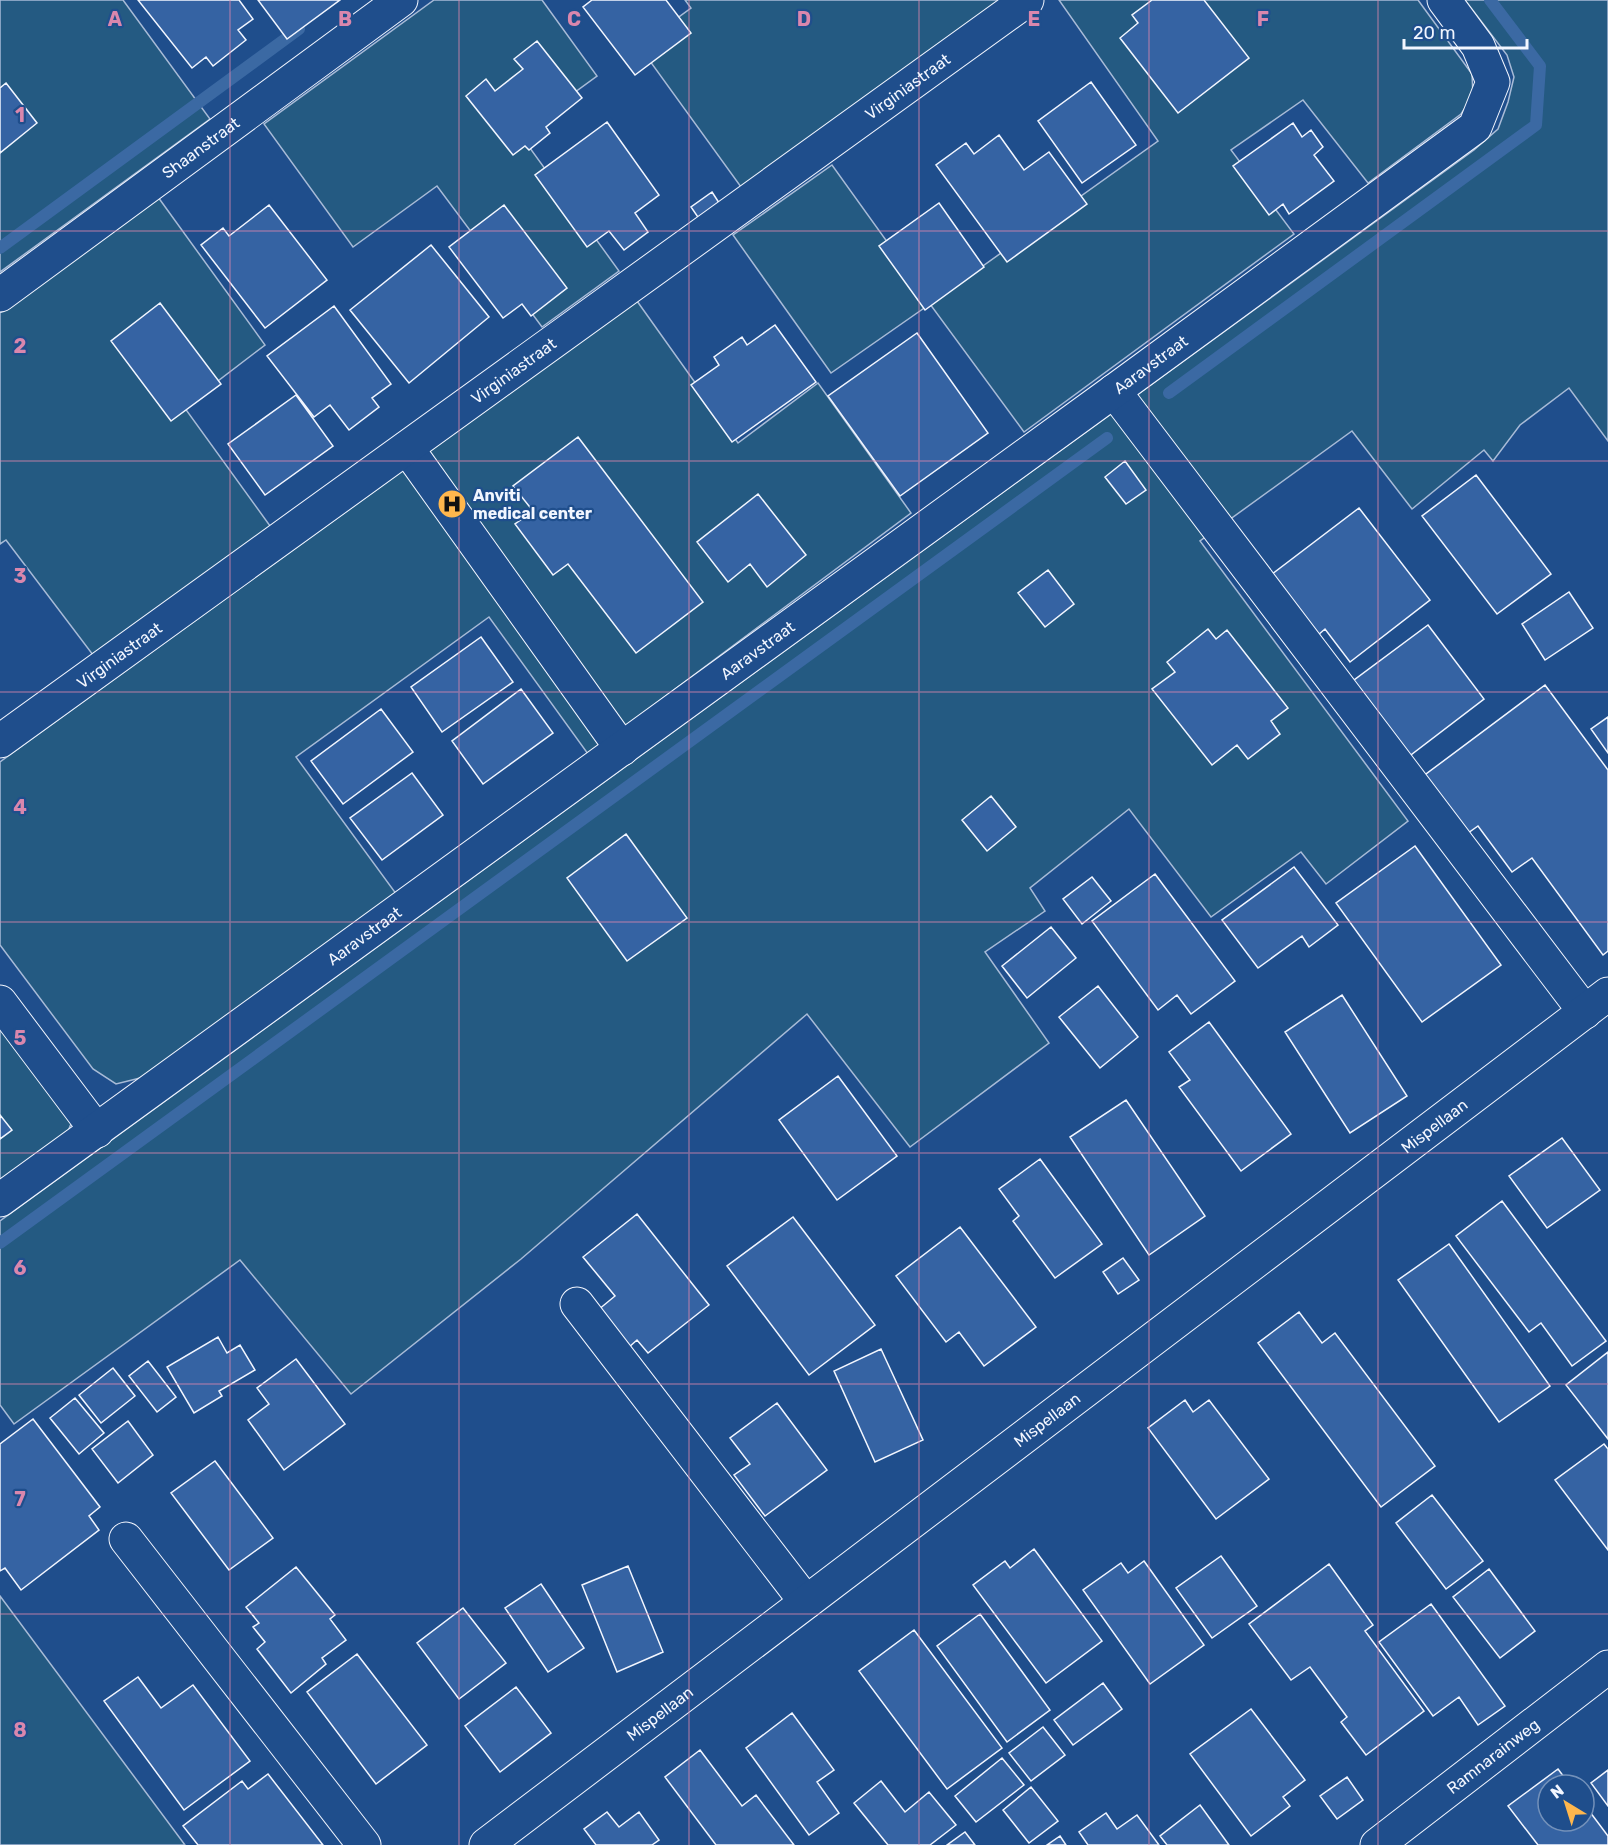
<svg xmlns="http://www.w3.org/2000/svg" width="1608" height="1845" font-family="Rubik,sans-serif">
	<rect width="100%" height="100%" fill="#1f4e8c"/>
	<!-- green -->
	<path fill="#245a82" stroke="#a8bbd7" stroke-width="1.5" d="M0,0H123L210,119L0,272Z
		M434,0H542L597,76L519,133L619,271L542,327L437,186L353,247L264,124Z
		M685,0H1002L741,187L639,46L691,8Z
		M1059,0H1418L1472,74L1473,96L1461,114L1368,183L1303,100L1231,150L1294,234L1024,432L930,304L831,373L733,235L832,165L931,303L1158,141Z
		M1465,0H1608V441L1569,388L1520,425L1493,461L1484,450L1412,509L1352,431L1200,541L1408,821L1326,884L1301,852L1211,917L1129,809L1030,888L1045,911L985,952L1049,1043L910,1147L807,1014L521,1259L351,1394L240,1260L14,1424L0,1405V1221L1474,150L1498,129L1508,102L1514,77L1507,55Z
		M158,197L265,345L184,407L273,530L93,655L6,540L0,544V313Z
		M637,301L738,443L818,383L911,513L588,754L489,617L296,757L397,895L140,1078L116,1084L93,1069L0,945V762Z
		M0,1003L74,1116L67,1134L0,1182Z
		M0,1596L185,1845H0Z"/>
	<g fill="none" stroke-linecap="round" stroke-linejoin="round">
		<!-- stream -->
		<path stroke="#3b69a3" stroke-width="12" d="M0,248L299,29
			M1169,393L1536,125L1540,66L1490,0
			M0,1243L1107,438"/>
	</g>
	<!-- building -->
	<path fill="#3563a3" stroke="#f2f6ff" stroke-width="1.5" d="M138,0H239L253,19L238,30L246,40L213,66L206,57L192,68Z
		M258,0H340L287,39Z
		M592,0H666L691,33L635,75L583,7Z
		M1152,0H1204L1249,58L1178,113L1120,38L1138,23L1132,15Z
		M537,41L582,98L546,127L550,133L529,150L525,146L513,155L466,96L486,79L495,91L523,69L514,59Z
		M1091,82L1136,145L1082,183L1038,121Z
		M6,83L37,123L0,153V88Z
		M607,122L659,195L635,213L648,232L624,250L609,231L587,247L535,175Z
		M1293,123L1302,137L1311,130L1323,147L1314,155L1334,181L1289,214L1283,204L1269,215L1233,166Z
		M999,135L1024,170L1049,152L1087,204L1007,262L936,165L966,143L974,154Z
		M712,192L725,212L704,226L691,207Z
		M939,203L984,267L925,310L879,246Z
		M269,205L327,280L265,328L201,245L223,228L229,236Z
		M504,205L567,288L531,316L522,304L503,318L449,247Z
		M431,245L489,317L409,383L350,310Z
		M160,303L221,384L171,421L111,341Z
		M334,306L391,384L372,398L379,407L349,430L330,405L314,417L267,356Z
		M775,325L816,382L732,442L691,385L719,365L714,357L742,337L747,345Z
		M917,333L988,433L900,496L828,396Z
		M296,395L333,446L265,495L228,444Z
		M578,437L703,602L636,653L568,564L553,575L515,524L533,511L513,486Z
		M1125,461L1146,490L1126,504L1105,477Z
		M1476,475L1551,574L1497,614L1422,516Z
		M758,494L806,555L767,587L750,564L728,582L697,542Z
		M1359,508L1430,600L1350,662L1325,629L1310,642L1263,581Z
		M1048,570L1074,604L1045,627L1018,593Z
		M1569,592L1593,628L1545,660L1522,624Z
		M1428,625L1484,699L1399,764L1342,689Z
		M1208,629L1216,639L1227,630L1288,708L1271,721L1280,734L1248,759L1237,745L1212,765L1152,689L1175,672L1167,662Z
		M481,637L513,682L442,732L411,687Z
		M1545,685L1608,770V951L1603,955L1532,858L1512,872L1478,826L1461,838L1418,780Z
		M521,689L553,733L483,784L452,741Z
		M381,709L413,752L343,804L311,761Z
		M1608,717V753L1591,729Z
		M412,773L443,815L382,860L350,818Z
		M991,796L1016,827L987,851L962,820Z
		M626,834L687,918L627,961L567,878Z
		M1415,846L1501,965L1422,1022L1336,903Z
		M1294,867L1338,925L1309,947L1302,936L1258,968L1222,920Z
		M1155,874L1235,981L1191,1014L1177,995L1158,1010L1092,921Z
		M1092,877L1111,901L1082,924L1063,899Z
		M1051,927L1076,958L1027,998L1002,966Z
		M1098,986L1138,1037L1100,1068L1059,1017Z
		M1342,995L1407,1096L1350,1133L1285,1032Z
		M1209,1022L1291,1134L1241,1171L1179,1087L1190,1080L1169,1052Z
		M838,1076L897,1156L837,1200L779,1120Z
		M1126,1100L1205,1216L1149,1255L1070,1137Z
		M0,1115L12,1130L0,1139Z
		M1562,1138L1600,1190L1547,1228L1509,1176Z
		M1040,1159L1102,1244L1055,1278L1013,1221L1019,1216L999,1189Z
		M1502,1201L1606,1341L1572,1366L1541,1323L1529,1332L1456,1236Z
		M637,1214L709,1305L648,1353L637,1340L628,1348L598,1310L615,1296L583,1257Z
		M793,1217L875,1325L809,1375L727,1266Z
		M960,1227L1036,1327L984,1366L959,1332L946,1342L896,1276Z
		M1449,1244L1550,1386L1499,1422L1398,1280Z
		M1123,1258L1139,1280L1118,1294L1103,1272Z
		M1299,1312L1322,1343L1335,1333L1435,1466L1381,1507L1258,1343Z
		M218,1337L227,1353L240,1345L255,1370L219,1391L222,1396L194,1413L167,1367Z
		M881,1349L923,1440L875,1462L834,1371Z
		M1608,1352V1439L1566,1385Z
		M296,1359L345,1424L284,1470L248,1420L269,1404L257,1388Z
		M148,1361L176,1397L157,1412L129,1376Z
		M113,1368L135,1396L101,1423L79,1395Z
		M75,1398L104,1433L79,1454L50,1418Z
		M1185,1400L1193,1412L1209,1400L1269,1479L1216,1519L1148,1428Z
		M777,1403L827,1470L765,1516L734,1475L750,1464L730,1438Z
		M33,1419L100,1507L89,1516L99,1530L21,1590L5,1568L0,1571V1444Z
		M128,1421L153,1455L118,1483L92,1449Z
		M1604,1444L1608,1449V1550L1555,1480Z
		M215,1461L273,1538L229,1570L171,1493Z
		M1432,1495L1483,1561L1446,1589L1396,1523Z
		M1034,1549L1102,1641L1046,1683L973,1585L1005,1561L1010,1568Z
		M1221,1556L1257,1606L1212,1638L1176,1588Z
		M1144,1561L1204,1645L1150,1684L1083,1590L1121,1563L1128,1573Z
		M1329,1564L1373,1625L1365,1631L1424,1711L1366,1755L1341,1722L1347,1717L1310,1667L1291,1680L1249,1624Z
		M628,1566L663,1652L617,1672L582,1585Z
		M296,1567L335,1615L330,1619L346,1640L322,1658L326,1664L291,1693L257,1649L265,1642L253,1627L259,1623L246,1607Z
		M1489,1569L1535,1631L1500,1658L1453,1597Z
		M541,1584L584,1648L548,1672L505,1608Z
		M1431,1604L1505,1706L1478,1725L1459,1697L1433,1716L1379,1642Z
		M463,1608L506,1663L459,1699L417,1643Z
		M980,1614L1050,1710L1007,1742L937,1646Z
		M914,1630L1002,1748L947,1789L859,1671Z
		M357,1654L427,1745L376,1784L307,1692Z
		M138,1677L161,1708L193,1685L250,1761L184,1810L104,1701Z
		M1103,1683L1122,1709L1073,1745L1054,1720Z
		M516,1687L551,1733L500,1772L465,1726Z
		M1251,1709L1305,1780L1283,1797L1290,1806L1251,1836L1190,1754Z
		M792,1713L834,1770L817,1782L839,1813L809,1835L746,1748Z
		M1043,1727L1065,1755L1031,1781L1009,1753Z
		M700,1750L742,1806L756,1795L794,1845H716L665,1777Z
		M1002,1758L1024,1785L976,1822L955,1796Z
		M1558,1769L1570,1785H1548V1821H1584V1804L1608,1836V1845H1538L1508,1806Z
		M1608,1770V1806L1591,1783Z
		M268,1774L323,1845H198L183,1826L242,1781L248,1789Z
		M1347,1777L1363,1800L1337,1819L1320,1796Z
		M881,1781L905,1812L929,1792L956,1825L930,1845H888L854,1803Z
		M1031,1787L1058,1821L1029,1843L1003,1810Z
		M1200,1805L1229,1845H1167L1160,1836Z
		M607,1812L619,1827L639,1812L659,1840L652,1845H596L584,1829Z
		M1106,1813L1117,1829L1137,1815L1159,1845H1088L1079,1832Z
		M965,1832L975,1845H947Z
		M1060,1836L1066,1845H1047Z"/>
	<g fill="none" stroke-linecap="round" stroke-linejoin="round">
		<!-- minor casing -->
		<g stroke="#f2f6ff" stroke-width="35">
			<g id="minor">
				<path id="s1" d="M0,295L401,0"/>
				<path d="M1114,391L1585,1012"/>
				<path d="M407,448L622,749"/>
				<path id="s2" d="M0,741L1027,0"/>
				<path d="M0,1002L97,1131"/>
				<path id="s3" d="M0,1200L1114,391L1475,127L1493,82L1478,46L1444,0"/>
				<path d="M577,1304L806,1602"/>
				<path d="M126,1539L364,1845"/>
				<path id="s4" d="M486,1845L1608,994"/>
				<path id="s5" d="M1377,1845L1608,1667"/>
			</g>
		</g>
		<!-- minor -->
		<use href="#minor" stroke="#1f4e8c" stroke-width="33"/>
	</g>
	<!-- grid -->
	<path fill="none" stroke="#da87ad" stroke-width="1.5" stroke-opacity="0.55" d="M230,0V1845M459,0V1845M689,0V1845M919,0V1845M1149,0V1845M1378,0V1845M0,231H1608M0,461H1608M0,692H1608M0,922H1608M0,1153H1608M0,1384H1608M0,1614H1608"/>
	<!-- icons -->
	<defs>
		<g id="hospital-disc" transform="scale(1.5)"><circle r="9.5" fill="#ffb74d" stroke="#1f4e8c"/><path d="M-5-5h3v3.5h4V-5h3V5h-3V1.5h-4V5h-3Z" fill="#111"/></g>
	</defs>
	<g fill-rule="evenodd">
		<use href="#hospital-disc" x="452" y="504"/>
	</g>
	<g text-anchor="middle" stroke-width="4.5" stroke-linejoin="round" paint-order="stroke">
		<!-- street labels -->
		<g font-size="16" fill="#f2f6ff" stroke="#1f4e8c">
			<text dy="6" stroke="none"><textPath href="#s2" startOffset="1119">Virginiastraat</textPath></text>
			<text dy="6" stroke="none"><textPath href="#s1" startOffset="249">Shaanstraat</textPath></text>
			<text dy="6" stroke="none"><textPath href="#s3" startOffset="1422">Aaravstraat</textPath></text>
			<text dy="6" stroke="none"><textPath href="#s2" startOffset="633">Virginiastraat</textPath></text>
			<text dy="6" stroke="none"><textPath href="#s3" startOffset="936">Aaravstraat</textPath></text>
			<text dy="6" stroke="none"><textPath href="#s2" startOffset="147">Virginiastraat</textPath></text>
			<text dy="6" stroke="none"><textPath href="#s3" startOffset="450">Aaravstraat</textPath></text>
			<text dy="6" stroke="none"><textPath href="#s4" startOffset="1190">Mispellaan</textPath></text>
			<text dy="6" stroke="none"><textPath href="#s4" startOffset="704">Mispellaan</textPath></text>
			<text dy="6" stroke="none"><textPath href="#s4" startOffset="218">Mispellaan</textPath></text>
			<text dy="6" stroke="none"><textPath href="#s5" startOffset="146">Ramnarainweg</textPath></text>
		</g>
		<!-- poi labels -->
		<g font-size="16" font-weight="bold" fill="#f2f6ff" stroke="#1f4e8c" text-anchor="start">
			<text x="473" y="501">Anviti<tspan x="473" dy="18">medical center</tspan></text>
		</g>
	</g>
	<g font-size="20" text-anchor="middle" font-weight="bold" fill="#da87ad" stroke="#1f4e8c" stroke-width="4.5" stroke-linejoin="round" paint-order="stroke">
		<text x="115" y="26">A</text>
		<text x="345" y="26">B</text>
		<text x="574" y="26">C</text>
		<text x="804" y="26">D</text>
		<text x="1034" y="26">E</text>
		<text x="1263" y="26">F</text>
		<text x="20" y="122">1</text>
		<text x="20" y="353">2</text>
		<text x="20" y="583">3</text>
		<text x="20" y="814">4</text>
		<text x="20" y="1045">5</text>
		<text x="20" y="1275">6</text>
		<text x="20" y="1506">7</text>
		<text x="20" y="1737">8</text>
	</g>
	<!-- north arrow -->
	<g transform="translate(1566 1803) rotate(322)"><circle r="28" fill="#1f4e8c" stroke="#7391ba" stroke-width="1.5"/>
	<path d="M0-4.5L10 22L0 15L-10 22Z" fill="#ffb74d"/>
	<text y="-9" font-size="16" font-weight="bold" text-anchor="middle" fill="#f2f6ff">N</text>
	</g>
	<!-- scale -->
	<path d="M1404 39v9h123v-9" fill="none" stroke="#f2f6ff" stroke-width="3"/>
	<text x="1413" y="39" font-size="18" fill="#f2f6ff" stroke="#1f4e8c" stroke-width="4.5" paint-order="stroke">20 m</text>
</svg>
